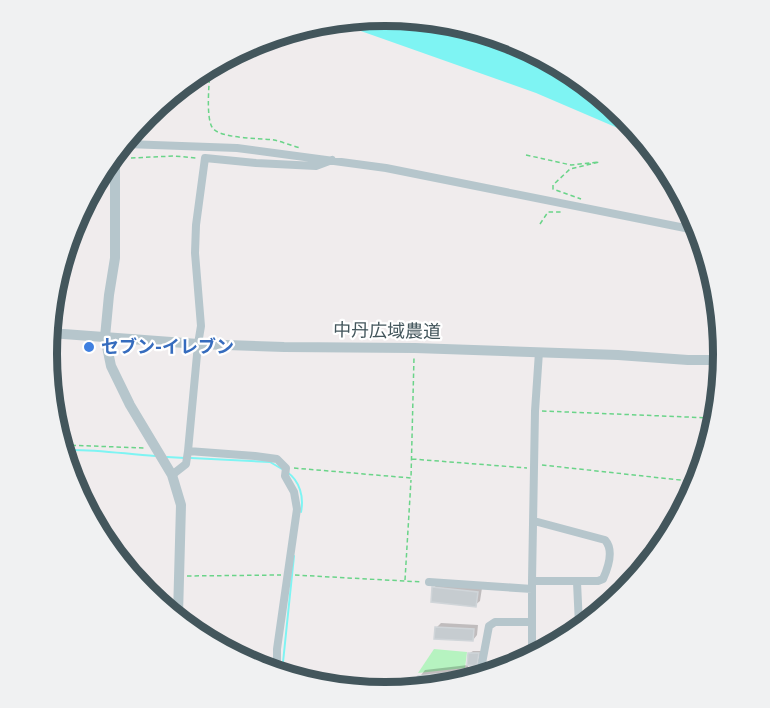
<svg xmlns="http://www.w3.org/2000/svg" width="770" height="708" font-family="Montserrat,'Noto Sans JP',sans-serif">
	<rect width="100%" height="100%" fill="#f0eced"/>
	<!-- green -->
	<path fill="#b6f3c0" d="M434,649L467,652L465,668L418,673Z"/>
	<!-- water -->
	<path fill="#7ef4f3" d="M385,15L515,41L625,115L641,138L536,93L341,24Z"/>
	<!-- shadow -->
	<path fill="#0003" d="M438,583L482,588L480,601L475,605L434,588Z
		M441,623L478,625L477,635L473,640L436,628Z
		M473,651H481L479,661L477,664L470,653Z
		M468,665L469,676L411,688L425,670Z"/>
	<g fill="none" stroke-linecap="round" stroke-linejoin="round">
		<!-- stream -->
		<path stroke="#7ef4f3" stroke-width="2" d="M65,450C95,449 125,454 155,456
			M167,457L185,458
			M191,458L270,462L282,469
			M287,472C300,481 304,497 301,512
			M282,672L294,556"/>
	</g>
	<!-- building -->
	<path fill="#c6ccd0" stroke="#d0d5d9" stroke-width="1.5" d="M432,587L478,592L476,607L431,602Z
		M435,627L474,629L473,641L434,639Z
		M468,653H479L477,666L467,665Z
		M462,671L463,678L409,688L418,676Z"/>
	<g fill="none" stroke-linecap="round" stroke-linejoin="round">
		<!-- path -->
		<path stroke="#6ad489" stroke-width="1.5" stroke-dasharray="4.5 3" stroke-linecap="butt" d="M210,71C209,84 206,117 212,127C218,139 261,138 274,140C283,142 292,146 301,148
			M526,155L571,165L599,162L570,169L553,185V189L581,199
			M131,158L174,156L196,158
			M687,208L690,211
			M540,224L548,212H563
			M542,411L711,418
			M64,445L144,448
			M412,459L527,468
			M542,465L698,482
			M294,468L411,478L414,357
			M295,575L422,582
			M187,576L281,575
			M405,580L411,480"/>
		<!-- minor -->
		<path stroke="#b6c6cc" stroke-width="8" d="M126,144L237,148L386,168L700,231
			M188,451L255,456L277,459L286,468L285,476L294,492L297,509L277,649V672
			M172,475L186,464L188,451L198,344L201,326L195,253L196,225L205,158L256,163L316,166L332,160
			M532,581H598L603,579C608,568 614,550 605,540L534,521
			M429,582L532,589
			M577,582L579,625
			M532,656V581L535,411L539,352
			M480,674L489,626L495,622H531"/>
		<!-- tertiary -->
		<path stroke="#b6c6cc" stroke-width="10" d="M115,159V258L109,295L105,337L111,366L130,405L172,475L181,505L178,615
			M50,333L198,344L284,347L415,348L618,355L688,360H723"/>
	</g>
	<!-- markers -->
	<circle fill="#3f7fe0" stroke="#fff" stroke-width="2" cx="89" cy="347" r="6"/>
	<g text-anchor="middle" stroke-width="4.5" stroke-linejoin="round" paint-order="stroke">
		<!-- street labels -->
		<g font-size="18" fill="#43565c" stroke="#fff">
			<text transform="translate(387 331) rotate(1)" y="6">中丹広域農道</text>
		</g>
		<!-- shop labels -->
		<g font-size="18" font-weight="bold" fill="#366cbe" stroke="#fff" text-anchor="start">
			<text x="101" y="353">セブン-イレブン</text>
		</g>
	</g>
	<!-- crop -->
	<path d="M0 0H770V708H0ZM57 354a328 328 0 1 1 656 0a328 328 0 1 1-656 0Z" fill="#f0f1f2" fill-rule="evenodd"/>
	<path fill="none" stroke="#43565c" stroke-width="8" d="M57 354a328 328 0 1 1 656 0a328 328 0 1 1-656 0Z"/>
</svg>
